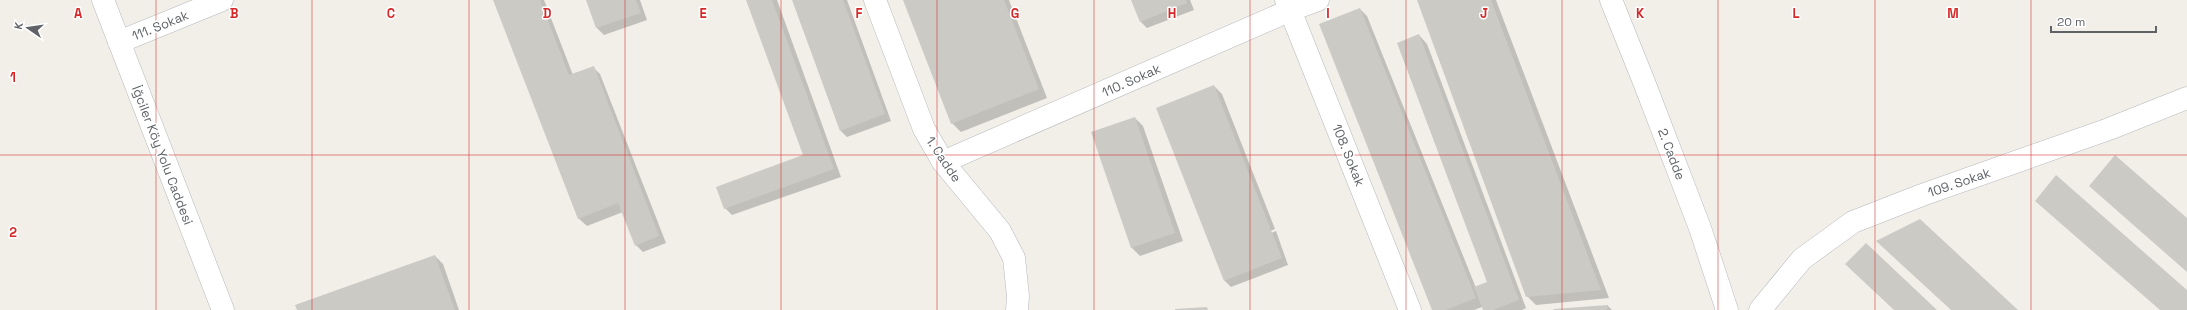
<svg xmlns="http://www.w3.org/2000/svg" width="2187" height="310" font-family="'Space Grotesk',sans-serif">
	<rect width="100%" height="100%" fill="#f1efe8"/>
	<!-- shadow -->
	<path fill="#0003" d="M494,0H544L573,75L593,67L600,74L666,243L643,252L636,245L623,212L587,226L578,218Z
		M588,0H640L647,20L604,35L597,28Z
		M747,0H777L841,177L732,215L725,208L804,155Z
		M793,0H847L891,121L847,137L840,130Z
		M904,0H1009L1047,98L961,132L952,123Z
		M1132,0H1190L1194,10L1147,28L1140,21Z
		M1418,0H1496L1609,298L1536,305L1527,296Z
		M1360,9L1367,16L1476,288L1488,283L1419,35L1427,44L1526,308L1522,310H1484L1482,307L1474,310H1433Z
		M1214,86L1222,94L1275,229L1225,249L1226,251L1276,231L1288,265L1231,287L1224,280Z
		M1135,118L1143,126L1183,241L1140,256L1132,248L1093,133Z
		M435,256L443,264L459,310H298Z
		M1608,306L1612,310H1551Z"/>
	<!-- building -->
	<path fill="#cccac5" d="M493,0H540L569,75L594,66L659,236L635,246L618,203L578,219Z
		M586,0H636L641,13L596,28Z
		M746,0H772L834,169L724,209L716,187L803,155Z
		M792,0H843L885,114L840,131Z
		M903,0H1004L1039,89L951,124Z
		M1131,0H1186L1187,3L1140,22Z
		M1417,0H1491L1601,290L1526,297Z
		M1360,8L1476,298L1446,310H1432L1319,24Z
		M1419,34L1519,300L1493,310H1483L1474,287L1487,282L1397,43Z
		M1214,85L1282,258L1224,281L1156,108Z
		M1135,117L1175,233L1131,248L1091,132Z
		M2115,155L2187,218V272L2089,186Z
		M2056,175L2187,290V310H2160L2035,201Z
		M1920,219L2018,310H1951L1876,241Z
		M1866,243L1937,310H1894L1845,264Z
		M435,255L455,310H297L295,305Z
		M1608,305L1607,310H1554V309Z
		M1207,307L1208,310H1175V309Z"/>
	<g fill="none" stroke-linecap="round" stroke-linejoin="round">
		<!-- minor casing -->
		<g stroke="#b5b8bc" stroke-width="23">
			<path id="minor" d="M1286,0L1410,310
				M119,42L222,0
				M943,162L1291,10L1318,0
				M1760,310L1802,259L1853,222L1922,195L2109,129L2187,98"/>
		</g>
		<!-- tertiary casing -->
		<g stroke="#b5b8bc" stroke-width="23">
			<path id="tertiary" d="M103,0L223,310
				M875,0L924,129L943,162L1000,231L1014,258L1018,296L1017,310
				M1611,0L1644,82L1700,228L1727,310"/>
		</g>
		<!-- minor -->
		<use href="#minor" stroke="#fff" stroke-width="22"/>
		<!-- tertiary -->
		<use href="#tertiary" stroke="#fff" stroke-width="22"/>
	</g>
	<!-- grid -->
	<path fill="none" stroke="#d62828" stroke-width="1" stroke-opacity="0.55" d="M156,0V310M312,0V310M469,0V310M625,0V310M781,0V310M937,0V310M1094,0V310M1250,0V310M1406,0V310M1562,0V310M1718,0V310M1875,0V310M2031,0V310M0,155H2187"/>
	<g text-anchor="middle" stroke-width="3" stroke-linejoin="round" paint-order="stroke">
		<!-- street labels -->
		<g font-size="13" fill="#5f6368" stroke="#fff">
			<text transform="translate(160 25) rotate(-22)" y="5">111. Sokak</text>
			<text transform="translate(1131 80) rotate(-24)" y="5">110. Sokak</text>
			<text transform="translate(1672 154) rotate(69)" y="5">2. Cadde</text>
			<text transform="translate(163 155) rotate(69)" y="5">İğciler Köy Yolu Caddesi</text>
			<text transform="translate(1349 155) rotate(68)" y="5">108. Sokak</text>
			<text transform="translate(944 159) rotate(56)" y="5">1. Cadde</text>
			<text transform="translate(1959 182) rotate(-19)" y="5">109. Sokak</text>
		</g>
	</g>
	<g font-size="13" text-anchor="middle" font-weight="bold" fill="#d62828" stroke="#fff" stroke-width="3" stroke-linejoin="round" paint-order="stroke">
		<text x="78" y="18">A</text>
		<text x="234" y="18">B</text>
		<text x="391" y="18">C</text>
		<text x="547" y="18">D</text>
		<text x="703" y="18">E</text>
		<text x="859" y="18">F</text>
		<text x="1015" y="18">G</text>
		<text x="1172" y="18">H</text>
		<text x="1328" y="18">I</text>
		<text x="1484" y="18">J</text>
		<text x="1640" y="18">K</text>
		<text x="1796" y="18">L</text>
		<text x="1953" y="18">M</text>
		<text x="13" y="82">1</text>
		<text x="13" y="237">2</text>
	</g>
	<!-- north arrow -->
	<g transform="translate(28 28) rotate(283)" stroke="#ffffff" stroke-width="3" paint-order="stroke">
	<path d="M0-3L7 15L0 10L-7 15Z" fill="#5f6368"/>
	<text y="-6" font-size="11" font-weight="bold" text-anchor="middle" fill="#5f6368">K</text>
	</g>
	<!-- scale -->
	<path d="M2051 26v6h105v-6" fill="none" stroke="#5f6368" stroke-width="2"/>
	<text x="2057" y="26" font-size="12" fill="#5f6368" stroke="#ffffff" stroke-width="3" paint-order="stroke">20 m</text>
</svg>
